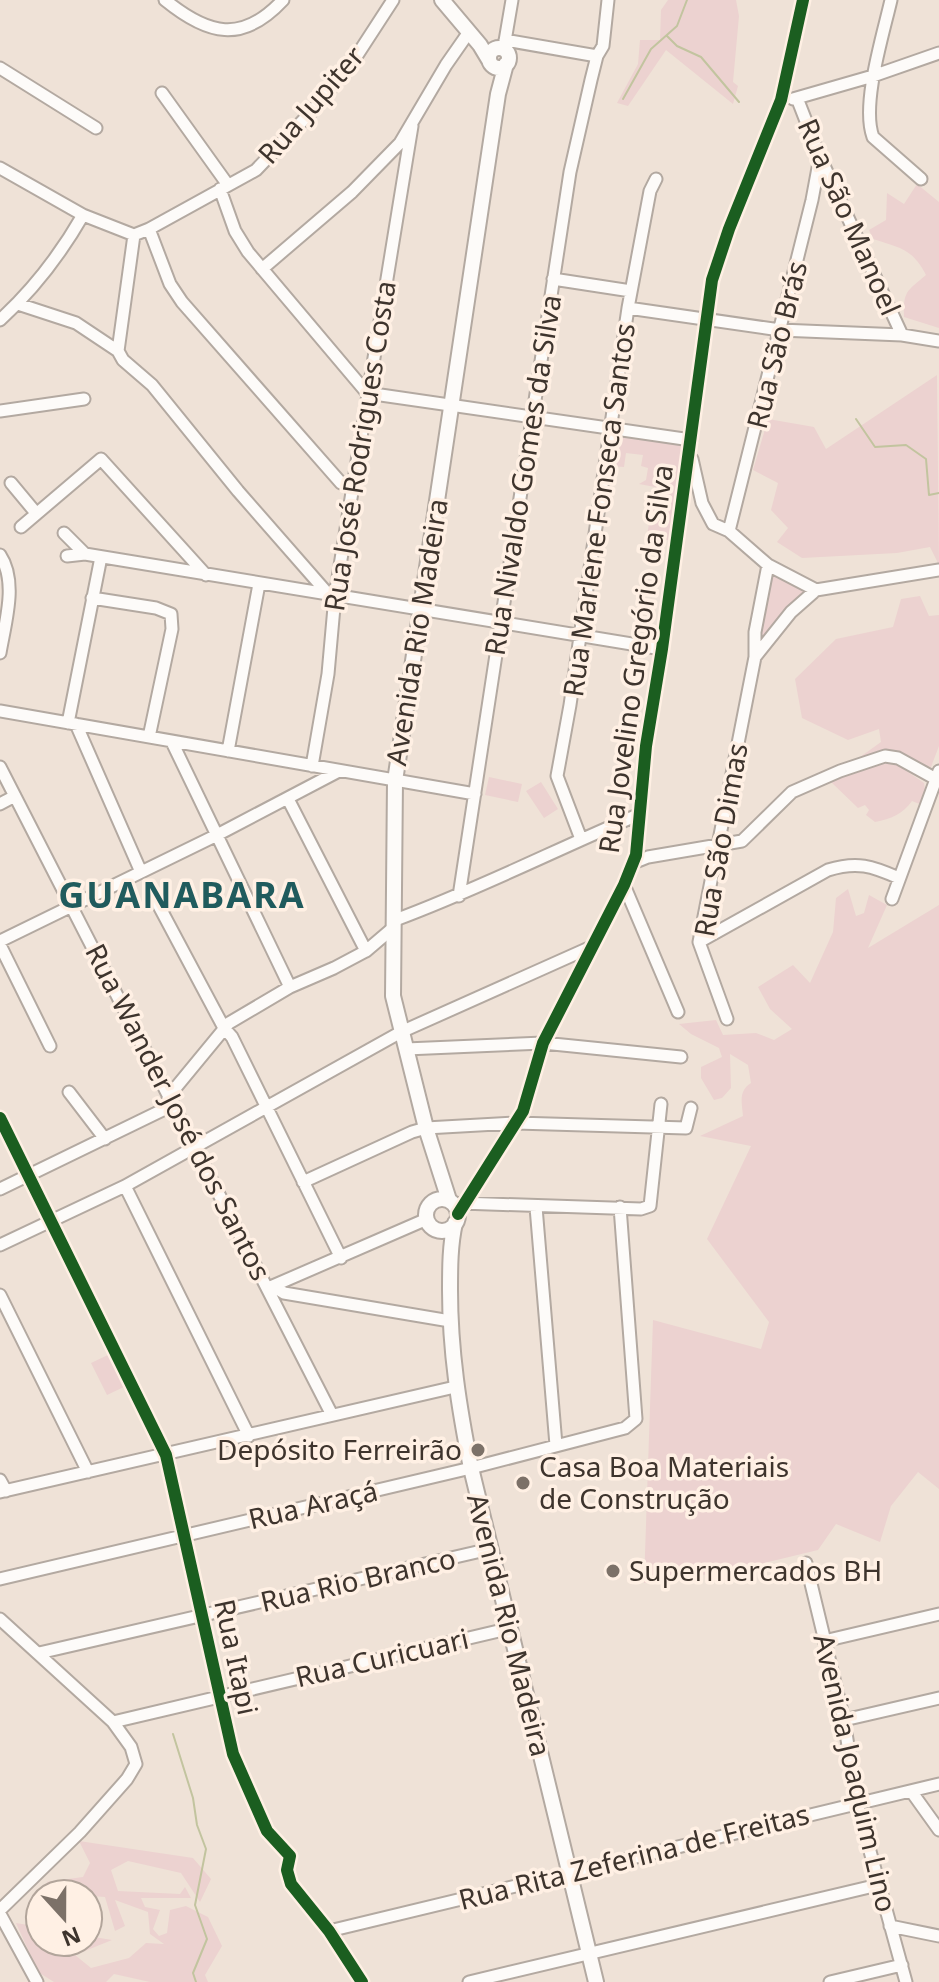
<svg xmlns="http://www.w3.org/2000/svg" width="939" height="1982" font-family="'Noto Sans',sans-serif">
	<rect width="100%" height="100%" fill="#efe2d7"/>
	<!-- green -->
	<path fill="#ecd2d0" d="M668,0H736L739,16L733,82L738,86L733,104L666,50L628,106L617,103L638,64L640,40H660L661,10Z
		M917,184L939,202V328L904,317C903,291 907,291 926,275C912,248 900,248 873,239L869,230L886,220L887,193L904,204Z
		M937,375L939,565L930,547L897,553L802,558L777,542L788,528L771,510L778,483L753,470L768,419L814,427L826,449Z
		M614,434L684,444L668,540L647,536L655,487L639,484L646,480L648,468L641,466L643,455L626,453L624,467L610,466Z
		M772,568L810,587L758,644Z
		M920,596L929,616L939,615V746L931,767L918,764L890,749L853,762L881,742L879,729L848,740L802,718L795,679L836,639L893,627L901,599Z
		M880,763L898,765L924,783L926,798L922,805L912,801C903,814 891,819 875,822L866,815L869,810L865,805L858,808L830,781Z
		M489,777L522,784L518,802L485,795Z
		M541,782L558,809L544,818L526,791Z
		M848,889L856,916L864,913L869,895L887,905L868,948L939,905V1489L918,1472L891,1506L880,1542L836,1524L818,1550L731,1571L644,1583L653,1320L761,1349L769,1322L707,1239L751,1146L700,1136L743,1116C742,1103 738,1091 751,1083L748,1065L730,1054L731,1088L722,1098L714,1100L701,1078V1067L722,1057L719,1048L691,1034L679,1024L716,1020L723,1035L756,1033L774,1040L792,1029L770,1009L758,987L793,965L810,983L833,932L836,898Z
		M112,1353L128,1385L107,1395L91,1363Z
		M79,1841L193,1858L211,1879L200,1902L181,1873L128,1861L111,1870L118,1891L180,1894L185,1887L191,1898H141L145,1907L160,1910L153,1929L159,1936L167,1933L170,1910L186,1906L208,1917L222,1946L205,1975L208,1982H150L114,1974L106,1982H54L38,1972L16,1923L40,1927V1942H88V1936L112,1940L75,1955L91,1968L129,1958L146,1943L164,1944L150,1934L148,1912L115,1900L125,1926L115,1931L105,1897L91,1896L88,1920V1894H71L46,1882L83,1877L90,1863Z"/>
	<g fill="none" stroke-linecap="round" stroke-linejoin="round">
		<!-- stream -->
		<path stroke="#c2c49f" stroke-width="2" d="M667,36L677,46L701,57L739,102
			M623,99L651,49L677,26L687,0
			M856,419L875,447L906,445L926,459L929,495L939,493
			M173,1734L193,1798L197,1825L206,1849L195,1905L207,1939L193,1973L196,1982"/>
		<!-- minor casing -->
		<g stroke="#b3a9a1" stroke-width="15">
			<path id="minor" d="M165,0C208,35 242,44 283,0
				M891,0C883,35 861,105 873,137L921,179
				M505,40L597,56
				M506,52L505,41L512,0
				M0,68L96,128
				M162,93L228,185
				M797,98L820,157L902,335
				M793,99L873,76L939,53
				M0,168L83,215L134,235L149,229L256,170L314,109L354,60L393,0
				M220,189L235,231L248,252L367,393L691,440
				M149,229L170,284L182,302L341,483L352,488
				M134,235L118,351L123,360L152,385L238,491L329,595
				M262,269L352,192L400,143L446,65L469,32
				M553,279L631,291
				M18,304L76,323L118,351
				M628,308L780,330L902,335L939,341
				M0,320C34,289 60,255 83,215
				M0,411L84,399
				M692,459L702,503L713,524L729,531L768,565L816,590L939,570
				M11,483L36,513
				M21,527L101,459L206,575
				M729,531L812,200L820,157
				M64,533L85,554
				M0,555C18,582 5,623 0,653
				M67,556L85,554L662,649
				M92,598L156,608L171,614L172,629L149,737
				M755,657L791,612L816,590
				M0,711L475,794
				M68,723L101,557
				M76,724L141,872
				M172,742L290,987
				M228,751L259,584
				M312,766L328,674L335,596L412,126
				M0,767L332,1415
				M288,799L366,951
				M0,804L15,796
				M581,839L557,776L570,705L628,308L650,191L656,179
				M633,863L648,857L742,841L792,792L840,771L885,756L898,758L936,779
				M624,885L678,1012
				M151,891L224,1028L232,1037L341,1258
				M459,896L570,172L591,80L597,56L603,46L608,0
				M892,899L939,771
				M395,920C479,889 557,849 640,814
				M0,941L217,835L339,771
				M699,942L828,870C857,861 872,866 899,878
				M0,945L50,1046
				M727,1019L699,942L755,657V632L768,565
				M406,1049L543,1043L681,1057
				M69,1092L105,1139
				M168,1097L229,1023L290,987L334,968L366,951L393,928
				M0,1118L166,1455L233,1754L267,1831L290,1856L287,1870L291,1884L329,1931L362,1982
				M303,1182L412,1132L426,1128L516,1123L686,1128L691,1108
				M125,1186L249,1436
				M0,1189L173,1105
				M461,1203L641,1209L650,1206L661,1104
				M536,1207L556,1445
				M458,1214L523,1111L543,1043L624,885L636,855L646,746L662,649L712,280L729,229L781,100L803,0
				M0,1245L125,1186L401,1032L591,947
				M273,1286L284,1293L450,1321
				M268,1288L427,1219
				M0,1295L88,1472
				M0,1480L6,1491
				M0,1492L455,1387
				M806,1563L844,1720L857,1804L906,1982
				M0,1579L471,1468L625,1428L636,1419L620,1207
				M0,1619L113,1722L131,1747L136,1764L127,1779L80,1832L0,1910
				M824,1641L939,1614
				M39,1653L490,1549
				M844,1720L939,1698
				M113,1722L511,1628
				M911,1791L939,1830
				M0,1914L37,1982
				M890,1926L939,1936
				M329,1931L939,1784
				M469,1982L878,1885
				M830,1982L902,1965"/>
		</g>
		<!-- major casing -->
		<g stroke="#b3a9a1" stroke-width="18">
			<path id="major" d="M442,0L480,45L489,60
				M489 58a10 10 0 1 1 20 0a10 10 0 1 1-20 0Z
				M426 1215a16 16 0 1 1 32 0a16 16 0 1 1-32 0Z
				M449,1200L426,1128L393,996L395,781L498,94L506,64
				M455,1223C450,1245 450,1268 450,1290C450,1351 459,1408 471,1468L596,1982"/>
		</g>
		<!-- minor -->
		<use href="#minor" stroke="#fdfbf9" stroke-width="11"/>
		<!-- major -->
		<use href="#major" stroke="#fdfbf9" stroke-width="14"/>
		<!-- cycleway casing -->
		<g stroke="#fff0e4" stroke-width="17">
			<path id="cycleway" d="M0,1118L166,1455L233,1754L267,1831L290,1856L287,1870L291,1884L329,1931L362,1982
				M458,1214L523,1111L543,1043L624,885L636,855L646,746L662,649L712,280L729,229L781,100L803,0"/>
		</g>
		<!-- cycleway -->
		<use href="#cycleway" stroke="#1b5e20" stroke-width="12"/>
	</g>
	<!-- markers -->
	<g fill="#7c7168" stroke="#fff0e4" stroke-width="3">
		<circle cx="478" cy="1450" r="8"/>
		<circle cx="523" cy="1483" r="8"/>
		<circle cx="613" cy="1571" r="8"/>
	</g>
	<g text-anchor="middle" stroke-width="7" stroke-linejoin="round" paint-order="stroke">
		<!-- street labels -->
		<g font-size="28" fill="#3e342d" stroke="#fff0e4">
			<text transform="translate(311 105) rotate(-49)" y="10">Rua Jupiter</text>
			<text transform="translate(849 217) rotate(66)" y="10">Rua São Manoel</text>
			<text transform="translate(777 345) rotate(-76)" y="10">Rua São Brás</text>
			<text transform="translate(360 446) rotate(-81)" y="10">Rua José Rodrigues Costa</text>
			<text transform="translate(523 475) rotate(-81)" y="10">Rua Nivaldo Gomes da Silva</text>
			<text transform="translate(599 510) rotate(-82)" y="10">Rua Marlene Fonseca Santos</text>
			<text transform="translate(417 632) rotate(-81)" y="10">Avenida Rio Madeira</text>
			<text transform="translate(636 659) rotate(-82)" y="10">Rua Jovelino Gregório da Silva</text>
			<text transform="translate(721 840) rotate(-80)" y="10">Rua São Dimas</text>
			<text transform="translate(178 1112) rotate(63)" y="10">Rua Wander José dos Santos</text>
			<text transform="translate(313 1505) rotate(-13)" y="10">Rua Araçá</text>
			<text transform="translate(358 1580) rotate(-13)" y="10">Rua Rio Branco</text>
			<text transform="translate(509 1625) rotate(76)" y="10">Avenida Rio Madeira</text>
			<text transform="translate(236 1657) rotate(78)" y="10">Rua Itapi</text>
			<text transform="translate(382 1658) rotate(-13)" y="10">Rua Curicuari</text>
			<text transform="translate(855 1773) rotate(77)" y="10">Avenida Joaquim Lino</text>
			<text transform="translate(634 1857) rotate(-14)" y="10">Rua Rita Zeferina de Freitas</text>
		</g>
		<!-- poi labels -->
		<g font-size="28" fill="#3e342d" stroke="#fff0e4" text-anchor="start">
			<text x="462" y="1460" text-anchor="end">Depósito Ferreirão</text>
			<text x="539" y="1477">Casa Boa Materiais<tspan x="539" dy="32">de Construção</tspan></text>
			<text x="629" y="1581">Supermercados BH</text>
		</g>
		<!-- district labels -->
		<g font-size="36" font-weight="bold" letter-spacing="2" fill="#205b5d" stroke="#fff0e4">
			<text x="182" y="908">GUANABARA</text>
		</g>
	</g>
	<!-- north arrow -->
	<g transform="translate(64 1918) rotate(159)"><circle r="38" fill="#fff0e4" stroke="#b2a59b" stroke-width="2"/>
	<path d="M0-6L14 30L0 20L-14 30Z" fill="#7c7168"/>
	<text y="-12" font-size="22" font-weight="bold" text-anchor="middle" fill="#3e342d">N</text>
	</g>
</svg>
